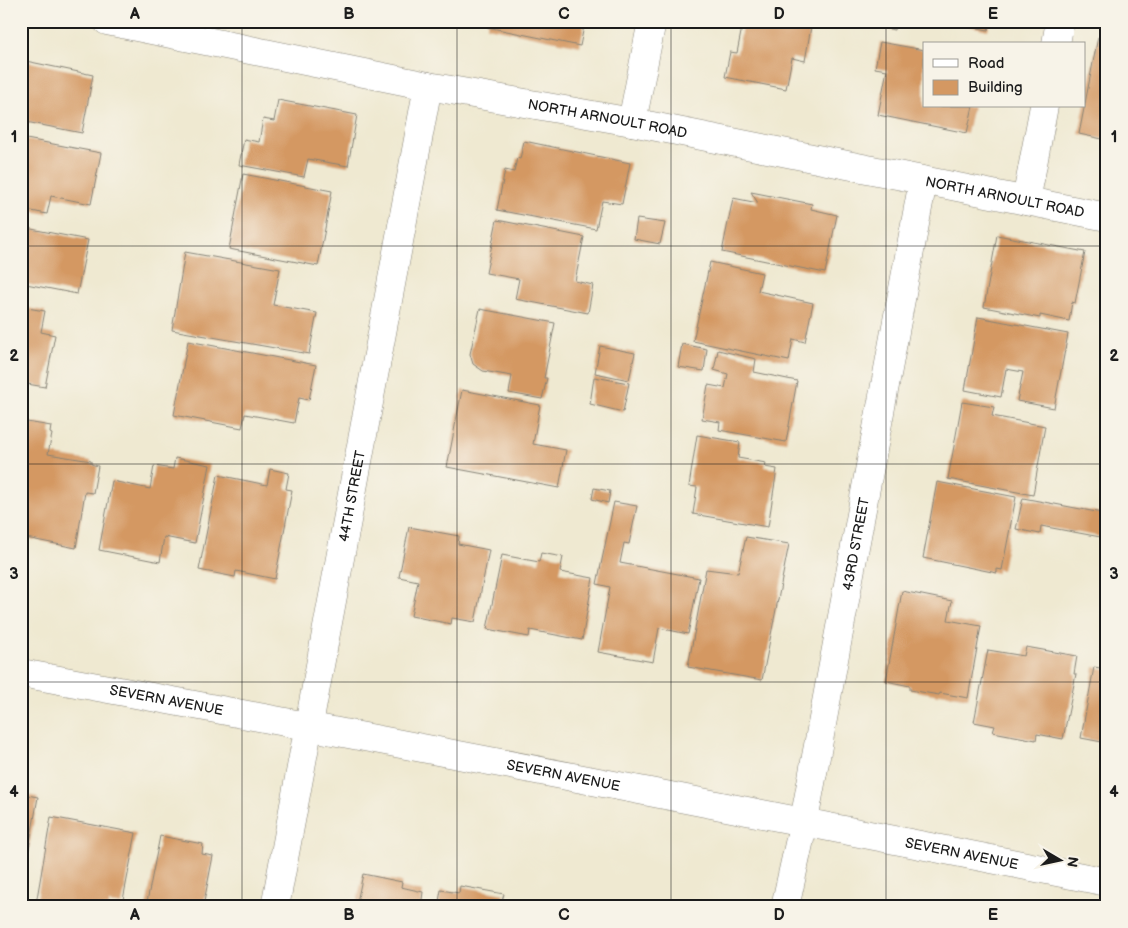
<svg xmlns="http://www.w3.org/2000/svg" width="1128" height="928" font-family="'Balsamiq Sans',sans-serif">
	<rect width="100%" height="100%" fill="#f7f3e8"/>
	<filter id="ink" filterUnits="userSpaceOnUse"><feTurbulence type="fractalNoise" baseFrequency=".02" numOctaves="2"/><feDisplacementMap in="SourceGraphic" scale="10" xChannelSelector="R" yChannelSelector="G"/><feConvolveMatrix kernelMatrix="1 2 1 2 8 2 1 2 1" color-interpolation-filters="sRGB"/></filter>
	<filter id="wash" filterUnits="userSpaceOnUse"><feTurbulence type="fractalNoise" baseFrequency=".0096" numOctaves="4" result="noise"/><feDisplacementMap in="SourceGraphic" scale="20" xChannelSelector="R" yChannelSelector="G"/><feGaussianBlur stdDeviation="1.12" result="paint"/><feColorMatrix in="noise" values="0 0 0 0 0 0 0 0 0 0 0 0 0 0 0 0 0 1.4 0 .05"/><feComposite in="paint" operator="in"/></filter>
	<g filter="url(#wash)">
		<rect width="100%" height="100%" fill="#efe9d1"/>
		<g id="blocks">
			<!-- building -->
			<path fill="#d49862" d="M488,21H585L580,46L487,27Z
				M740,21H812L805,61L792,58L786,89L725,77L730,52L737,53L742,27H739Z
				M853,21H896L894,30Z
				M946,21H990L988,30Z
				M1098,37L1107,38V140L1079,134Z
				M880,42L924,50V106H973L967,133L878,115L887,70L875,68Z
				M21,60L93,75L82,133L21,121Z
				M278,100L357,115L348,166L308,159L304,177L239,165L244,139L259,142L263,119L274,121Z
				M21,138L101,153L91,204L51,196L47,214L21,209Z
				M524,141L630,163L622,204L602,201L596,229L497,210L505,170L514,172L517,158L520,159Z
				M243,174L332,191L318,266L229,249Z
				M751,192L812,204L811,209L837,215L825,273L722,252L733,198L758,203Z
				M637,219L665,223L660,244L634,239Z
				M497,220L584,237L575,281L593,285L588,313L515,299L519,279L486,273Z
				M21,227L88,240L77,294L21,283Z
				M997,235L1085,252L1075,303L1072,302L1069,321L1040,315V318L984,307Z
				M185,252L280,269L273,305L317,313L309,354L172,330Z
				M710,262L762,273L758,291L813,303L805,342L793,339L789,361L693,341Z
				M21,307L45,311L41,332L55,335L45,387L21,383Z
				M480,309L555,323L544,378H547L542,399L509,393L512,376L483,371L473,364L470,354Z
				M978,317L1068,334L1054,408L1017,401L1023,372L1006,369L1001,397L965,390Z
				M188,341L316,365L309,400L299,398L294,423L245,414L242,428L174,415Z
				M682,344L707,349L704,371L678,367Z
				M600,346L635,353L629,380L595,373Z
				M718,350L756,359L754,372L797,381L786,442L719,430L720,422L702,419L708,385L725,388L728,374L714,370Z
				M594,377L629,383L623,412L590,404Z
				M462,390L540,405L533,444L566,450L559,488L447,467Z
				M962,402L994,407L992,416L1045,426L1033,495L948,479Z
				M21,421L51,426L50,433L52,434L48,454L91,461V464L98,466L93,493L85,492L76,548L21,537L28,496L21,495Z
				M697,435L740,442L738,458L766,463L765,467L777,469L768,527L693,514L697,487L689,486Z
				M175,458L210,465L195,543L164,537L160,562L99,550L112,481L150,489L154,466L173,469Z
				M270,469L289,473L286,489L292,490L275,579L236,571L235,577L199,570L218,475L267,485Z
				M937,482L1016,497L1002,570L997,569V573L923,558Z
				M594,488L610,491L608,503L592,499Z
				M1023,498L1107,514L1106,538L1041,526L1040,534L1016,529Z
				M614,502L637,506L629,544L624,543L620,563L699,578L688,634L659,628L653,662L598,652L610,587L597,584Z
				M409,527L459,536L458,544L489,550L475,622L452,618L451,624L411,616L418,581L399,577Z
				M746,537L789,544L762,680L688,667L706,569L738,573Z
				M541,553L563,557L560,572L593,578L582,640L530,630L529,637L487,629L502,555L539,562Z
				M902,591L952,601L948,620L981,626L968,698L940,693L939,695L910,690V686L886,681Z
				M1026,647L1077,656L1074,674H1076L1063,739L1037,734L1036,740L993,732L995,726L974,722L988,650L1024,656Z
				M1094,667L1107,669V750L1101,749L1102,742L1081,738Z
				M21,794L38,797L22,888H21Z
				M51,817L136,833L122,905L109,903V907H51L36,904Z
				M160,836L203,844L202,854L213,856L203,907H146Z
				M363,874L402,882L401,887L423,892L421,907H356Z
				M460,886L504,894L502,901L526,907H438L441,890L459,893Z"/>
		</g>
	</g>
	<g filter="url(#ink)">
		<use href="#blocks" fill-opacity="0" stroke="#868276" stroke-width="1"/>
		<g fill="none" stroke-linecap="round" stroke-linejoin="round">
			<!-- minor casing -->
			<g stroke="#868276" stroke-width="29">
				<g id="minor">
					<path id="s1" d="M107,21L428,86L632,122L1107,217"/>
					<path d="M1056,44L1060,21"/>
					<path d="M632,122L652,21"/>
					<path d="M1026,201L1044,106"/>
					<path id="s2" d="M21,673C384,739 745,810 1107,882"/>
					<path id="s3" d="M275,907L428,86"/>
					<path id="s4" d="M785,907L804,821L923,181"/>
				</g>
			</g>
			<!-- minor -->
			<use href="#minor" stroke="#fff" stroke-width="28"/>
		</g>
	</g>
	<!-- grid -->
	<path fill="none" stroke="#1c1c1c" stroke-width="1" stroke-opacity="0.55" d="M242,21V907M457,21V907M671,21V907M886,21V907M21,246H1107M21,464H1107M21,682H1107"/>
	<g text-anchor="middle" stroke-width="4" stroke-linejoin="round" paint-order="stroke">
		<!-- street labels -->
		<g font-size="14" fill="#1c1c1c" stroke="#f7f3e8">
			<text dy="5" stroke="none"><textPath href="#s1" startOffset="510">NORTH ARNOULT ROAD</textPath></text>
			<text dy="5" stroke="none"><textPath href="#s1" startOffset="915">NORTH ARNOULT ROAD</textPath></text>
			<text dy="5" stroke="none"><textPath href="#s3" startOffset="418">44TH STREET</textPath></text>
			<text dy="5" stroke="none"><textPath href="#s4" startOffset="370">43RD STREET</textPath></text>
			<text dy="5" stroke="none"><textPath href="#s2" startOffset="148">SEVERN AVENUE</textPath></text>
			<text dy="5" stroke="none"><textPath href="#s2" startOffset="552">SEVERN AVENUE</textPath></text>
			<text dy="5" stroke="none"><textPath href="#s2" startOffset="958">SEVERN AVENUE</textPath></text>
		</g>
	</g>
	<!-- margin -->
	<rect width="1128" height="928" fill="none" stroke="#f7f3e8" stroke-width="55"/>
	<!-- legend -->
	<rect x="923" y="42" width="162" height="65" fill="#f7f3e8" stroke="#9f9d96"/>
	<rect x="933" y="59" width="25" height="8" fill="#ffffff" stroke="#9f9d96"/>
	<text x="968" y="68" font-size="15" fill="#1c1c1c">Road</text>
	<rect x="933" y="80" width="25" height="15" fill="#d49862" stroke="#9f9d96"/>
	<text x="968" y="92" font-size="15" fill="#1c1c1c">Building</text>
	<!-- north arrow -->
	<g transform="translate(1060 860) rotate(99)" stroke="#f7f3e8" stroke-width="4" paint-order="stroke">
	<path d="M0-4L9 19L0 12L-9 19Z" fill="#1c1c1c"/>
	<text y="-8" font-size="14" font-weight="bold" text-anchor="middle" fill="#1c1c1c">N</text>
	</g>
	<rect x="28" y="28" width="1072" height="872" fill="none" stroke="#1c1c1c" stroke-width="2"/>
	<g font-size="16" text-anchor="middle" font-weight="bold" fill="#1c1c1c">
		<text x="135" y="19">A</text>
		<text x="349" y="19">B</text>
		<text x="564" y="19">C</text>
		<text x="779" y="19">D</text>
		<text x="993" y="19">E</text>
		<text x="14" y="142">1</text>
		<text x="1114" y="142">1</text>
		<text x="14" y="361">2</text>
		<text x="1114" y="361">2</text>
		<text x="14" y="579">3</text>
		<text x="1114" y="579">3</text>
		<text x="14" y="797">4</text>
		<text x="1114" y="797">4</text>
		<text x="135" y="920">A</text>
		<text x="349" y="920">B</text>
		<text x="564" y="920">C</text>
		<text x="779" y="920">D</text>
		<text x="993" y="920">E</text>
	</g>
</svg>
